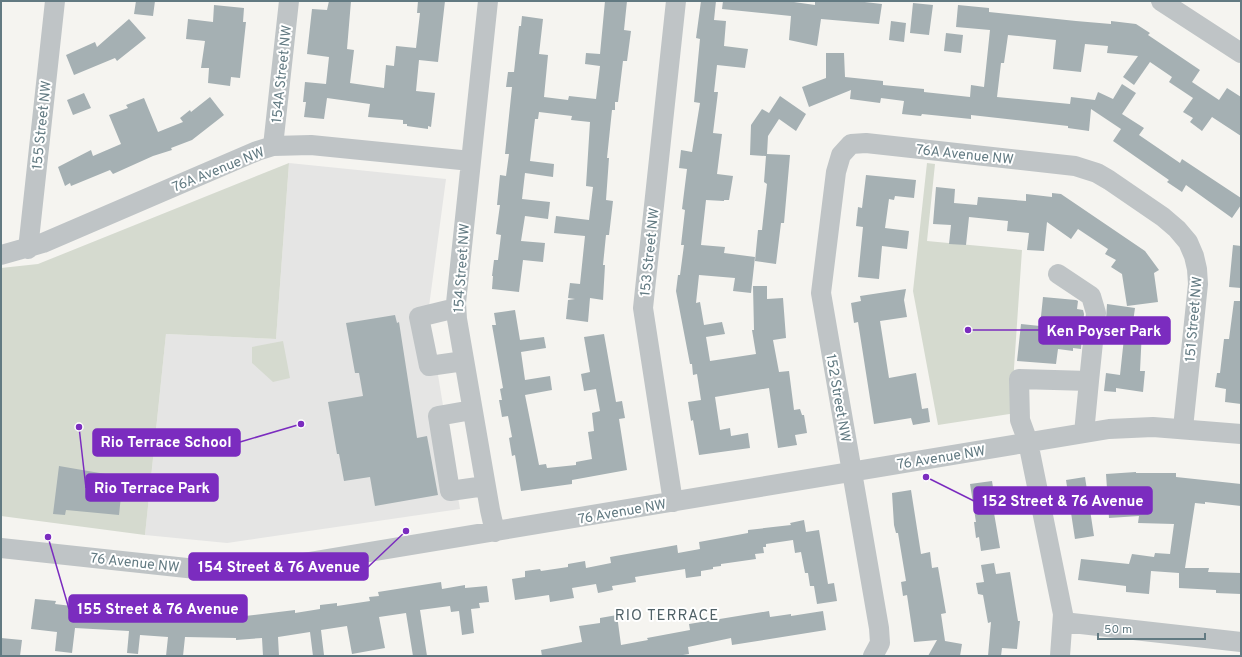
<svg xmlns="http://www.w3.org/2000/svg" width="1242" height="657" font-family="Overpass,sans-serif">
	<rect width="100%" height="100%" fill="#f5f4f0"/>
	<!-- built -->
	<path fill="#e5e5e4" d="M289,163L446,179L428,314L460,509L227,543L145,535L166,334L276,339Z"/>
	<!-- green -->
	<path fill="#d5dacf" d="M289,163L276,339L166,334L145,535L1,516V268L38,264Z
		M927,163L935,164L927,241L1022,250L1014,368L1016,413L938,425L913,291Z
		M283,341L290,378L273,382L252,363V347Z"/>
	<!-- building -->
	<path fill="#a5b0b3" d="M136,1H155L153,16L134,14Z
		M329,1H351L347,49L354,50L350,83L384,88L386,65L394,66L396,46L416,48L420,13H417L418,1H445L438,62L419,60L416,91L435,93L431,127L428,126V129L407,126V124H403V120L368,117L370,104L327,98L324,119L304,117L306,102H303L305,82L326,84L329,57L307,54L312,9L327,10Z
		M605,1H627L624,30L631,31L627,61H623L618,102H615V110H612L607,158H609L606,200L613,201L609,235H606L603,265H605L603,300L590,298L588,322L566,319L568,300L575,299L568,298L570,283L580,284L585,236L554,233L556,216L589,220L593,187L586,186L590,122L571,120L572,116L539,112L538,119H535L530,161L554,164L553,177L525,173L522,199L550,202L548,219L525,216L521,241L545,243L543,262L523,260L519,292L492,289L493,276H492L494,260H498L501,235L496,234L500,205H497L500,175L506,176L509,154H505L512,87H506L508,72H514L519,26H521L522,16L543,19L539,54L548,55L544,97L568,100L569,96L596,99L600,66L585,64L586,53L600,54Z
		M701,1H716L714,20L726,21L724,46L748,49L745,68L717,65L714,92H718L713,133L722,134L717,174L733,176L729,200H724V201L706,200L701,245L725,247L724,253L755,257L751,293L733,291L735,278L699,275L696,303L700,302L704,325L722,322L725,334L706,337L710,361L756,354L752,330H754L753,286H767V299L783,298L786,338L773,340L779,372L789,371L794,410L800,409L802,415H804L807,433L795,435L797,445L778,448L769,388L715,397L720,430L730,428L731,436L748,433L750,448L699,455L693,420L691,421L688,402L701,400L697,374L693,375L692,364H690L676,291L678,275H680L684,245H681L685,210L682,209L687,169L679,168L681,150L692,152L700,103L694,102L700,39L696,38Z
		M723,1H787L815,5V1H856L882,4L879,24L821,19L817,46L789,40L791,16L722,9Z
		M913,3L933,5L929,35L910,33Z
		M214,5L244,8L243,22H246L240,78L231,77L230,86L208,83L209,68H201L205,41L186,39L188,19L213,22Z
		M958,5L989,8V12L1076,21L1111,24V21L1136,24L1150,33L1148,35L1200,70L1192,82L1219,100L1227,88L1241,97V136L1212,117L1202,131L1190,122L1193,118L1183,112L1193,98L1169,82L1172,77L1150,62L1134,85L1123,77L1138,56L1107,53L1108,46L1085,44L1081,72L1053,69L1056,40L1008,35L1004,63H1001L997,97L1070,104L1071,97L1095,100L1098,92L1113,99L1122,84L1136,93L1122,114L1144,128L1139,135L1180,163L1182,159L1241,198V205L1232,218L1186,185L1182,192L1167,182L1169,180L1113,141L1121,129L1091,109L1089,131L1068,128V126L971,115V119L922,114L921,116L902,114L904,101L881,98L880,103L850,99L851,90L809,107L802,87L826,78V53H844L845,77L883,81V85L924,89V92L970,97L971,85L984,87L990,30L956,27Z
		M129,19L146,38L117,61L115,58L74,75L66,55L95,42L97,47Z
		M891,21L906,23L904,42L889,40Z
		M946,33L963,35L961,53L944,51Z
		M84,93L91,108L73,115L67,100Z
		M780,96L806,114L796,131L779,119L768,136L767,154L790,155L784,223H781L776,264L755,261L758,230H762L767,184L764,182L766,156L750,155L751,125L762,109L769,113Z
		M210,97L224,115L192,140L171,148L172,150L153,156L113,174L110,170L71,186L70,183L65,186L58,167L91,150L93,156L121,144L109,115L128,108L126,105L144,98L158,132L183,122L180,118L190,110L191,112Z
		M866,175L916,180L914,198L895,196L894,200L889,199L885,228L909,231L907,249L882,246L879,279L858,277L863,227L856,226L858,207L862,208Z
		M936,187L955,189L954,203L977,205L978,197L1026,201V194L1052,197V193L1061,194L1145,251L1159,270L1154,273L1158,302L1127,306L1122,274L1111,267L1116,260L1105,254L1108,249L1078,229L1071,239L1047,222L1044,251L1027,250L1029,233L1007,231L1008,221L969,217L966,245L949,244L951,225L933,224Z
		M1233,245L1241,246V288L1229,287Z
		M906,289L904,300L907,317L880,321L889,378L916,373L922,409L928,408L930,422L913,425L911,418L874,424L858,322L854,323L851,303L861,301L860,296Z
		M1043,297L1076,300L1078,301L1077,309L1083,310L1084,314L1081,349L1073,348V351L1058,349L1056,364L1017,361L1021,324L1040,326Z
		M1234,301H1241V404L1225,402L1226,389L1215,387L1217,373H1220L1224,339H1229Z
		M1107,304L1135,308L1132,329L1142,330L1140,371H1145L1143,392L1116,388V392L1104,391L1106,373L1120,375L1124,338L1105,336Z
		M515,310L520,340L544,337L546,348L521,352L525,380L550,376L552,390L525,395L539,465L546,464L547,468L576,465V462L592,459L588,432L594,431L592,413L600,411L596,389L584,391L581,374L590,372L584,337L604,334L616,402L622,401L625,418L619,419L627,470L572,480V484L521,491L515,455L512,456L509,438L512,437L508,416L502,417L499,400H502L500,389L503,388L492,325H496L494,313Z
		M395,315L397,323L399,322L417,438L427,436L438,495L375,506L370,477L344,481L339,454H337L328,402L363,396L359,373H355L346,323Z
		M59,466L123,477L119,515L66,510L65,515L53,514Z
		M1136,472V473H1176V477L1241,484V506L1205,502V504L1195,503L1185,568H1209L1208,572L1241,573V594L1216,593V590L1179,588V573L1151,571L1149,594L1126,592V586L1078,580L1081,559L1129,564L1132,554L1154,557L1155,553L1170,554L1174,524L1138,523L1139,516L1109,518L1106,474Z
		M1085,477L1094,536L1075,539L1066,480Z
		M992,481L997,513H994L1000,548L981,551L979,537L976,538L974,522H976L970,484Z
		M911,490L921,554L930,552L932,568L938,567L946,613L941,614L945,641L962,644L960,656H928L937,640L914,642L907,595L903,596L901,582L906,581L898,533H896L894,525L892,493Z
		M804,520L806,532L819,530L828,584L834,583L837,601L817,604L814,586H810L808,573H805L801,552L795,553L793,540L766,544V547H763L764,553L755,554L756,559L721,564V566L713,567V569L701,571V576L686,578L685,569L635,577L636,582L612,586L613,590L598,593L596,584L572,588L574,598L550,602L549,595L515,600L512,579L525,577V571L540,569L541,571L568,567V564L585,561L586,568L611,563L610,557L677,545L678,553L700,549L699,542L748,533V530L791,525L790,523Z
		M994,563L996,574L1010,572L1018,621H1020L1017,649L1002,648L1001,656H988L991,622L988,623L983,595L978,594L976,583L984,582L981,565Z
		M441,582L442,589L465,585V588L487,586L489,602L479,603L480,608L471,609L474,633L462,635L459,611L451,612L450,606L420,610L427,656H413L406,613L379,617L385,648L352,654L347,626L321,630L324,655L315,656H313L310,632L278,637L279,656H263L262,638L236,640V638L185,637L183,656H166L168,637L140,635L138,654L127,653L129,631L75,628L72,653L55,651L57,632L31,629L35,599L56,601L55,604L80,607L81,603L164,612V615L190,618V616L214,617V615L245,616L295,610V613L320,609V605L337,603V606L370,601L369,597L379,596L378,592Z
		M769,611L770,617L791,614V616L823,611L826,630L732,645L731,638L688,647L689,654L677,656H542L541,650L582,642L579,626L600,623V618L617,615L621,645L648,640L647,638L690,630L689,624Z
		M1,638L22,640L20,656H1Z"/>
	<g fill="none" stroke-linecap="round" stroke-linejoin="round">
		<!-- minor -->
		<path stroke="#bfc4c6" stroke-width="20" d="M488,1L456,303L457,319L490,510L495,532
			M1161,1L1241,53
			M273,146L289,1
			M28,249L55,1
			M1,255L43,243L257,151L273,146L311,145L471,161
			M1058,274L1091,296L1096,313L1089,381
			M456,308L419,317L429,366L464,361
			M472,410L438,416L450,491L485,486
			M673,502L643,308L676,1
			M1,548L196,569L273,568L1109,429L1153,427L1241,434
			M1063,622L1241,642
			M873,656L880,643L879,628L821,293L836,172L841,155L851,144L866,143L1075,166L1097,173L1109,180L1163,217L1177,229L1188,242L1194,256L1197,269L1198,284L1183,428
			M1060,656L1063,614L1028,442L1020,420L1019,379L1089,381L1084,433"/>
	</g>
	<g text-anchor="middle" stroke-width="4" stroke-linejoin="round" paint-order="stroke">
		<!-- street labels -->
		<g font-size="14" fill="#627a82" stroke="#fff">
			<text transform="translate(281 74) rotate(-84)" y="5">154A Street NW</text>
			<text transform="translate(41 125) rotate(-84)" y="5">155 Street NW</text>
			<text transform="translate(965 154) rotate(6)" y="5">76A Avenue NW</text>
			<text transform="translate(218 169) rotate(-22)" y="5">76A Avenue NW</text>
			<text transform="translate(649 252) rotate(-84)" y="5">153 Street NW</text>
			<text transform="translate(461 268) rotate(-86)" y="5">154 Street NW</text>
			<text transform="translate(1193 319) rotate(-85)" y="5">151 Street NW</text>
			<text transform="translate(839 398) rotate(80)" y="5">152 Street NW</text>
			<text transform="translate(941 457) rotate(-9)" y="5">76 Avenue NW</text>
			<text transform="translate(622 511) rotate(-10)" y="5">76 Avenue NW</text>
			<text transform="translate(135 562) rotate(6)" y="5">76 Avenue NW</text>
		</g>
		<!-- neighbourhood labels -->
		<g font-size="15" letter-spacing="1" fill="#506167" stroke="#fff">
			<text x="667" y="620">RIO TERRACE</text>
		</g>
	</g>
	<!-- callouts -->
	<path fill="none" stroke="#7b2cbf" stroke-width="1.5" d="M968 330L1039 330M301 424L240 442M79 427L86 488M926 477L974 501M406 531L368 567M48 537L69 609"/>
	<g fill="#7b2cbf" stroke="#fff" stroke-width="1.5">
		<circle cx="968" cy="330" r="4"/>
		<circle cx="301" cy="424" r="4"/>
		<circle cx="79" cy="427" r="4"/>
		<circle cx="926" cy="477" r="4"/>
		<circle cx="406" cy="531" r="4"/>
		<circle cx="48" cy="537" r="4"/>
	</g>
	<g fill="#7b2cbf" stroke="#7b2cbf" stroke-width="1.5">
		<rect x="1039" y="317" width="131" height="27" rx="4"/>
		<rect x="93" y="429" width="147" height="27" rx="4"/>
		<rect x="86" y="474" width="132" height="27" rx="4"/>
		<rect x="974" y="487" width="178" height="27" rx="4"/>
		<rect x="189" y="553" width="179" height="27" rx="4"/>
		<rect x="69" y="595" width="178" height="27" rx="4"/>
	</g>
	<g font-size="15" text-anchor="middle" font-weight="bold" fill="#fff">
		<text x="1104" y="336">Ken Poyser Park</text>
		<text x="166" y="447">Rio Terrace School</text>
		<text x="152" y="493">Rio Terrace Park</text>
		<text x="1063" y="506">152 Street &amp; 76 Avenue</text>
		<text x="279" y="572">154 Street &amp; 76 Avenue</text>
		<text x="158" y="614">155 Street &amp; 76 Avenue</text>
	</g>
	<!-- border -->
	<rect width="1242" height="657" fill="none" stroke="#627a82" stroke-width="4"/>
	<!-- scale -->
	<path d="M1098 633v6h107v-6" fill="none" stroke="#627a82" stroke-width="2"/>
	<text x="1104" y="633" font-size="12" fill="#627a82" stroke="#ffffff" stroke-width="3" paint-order="stroke">50 m</text>
</svg>
